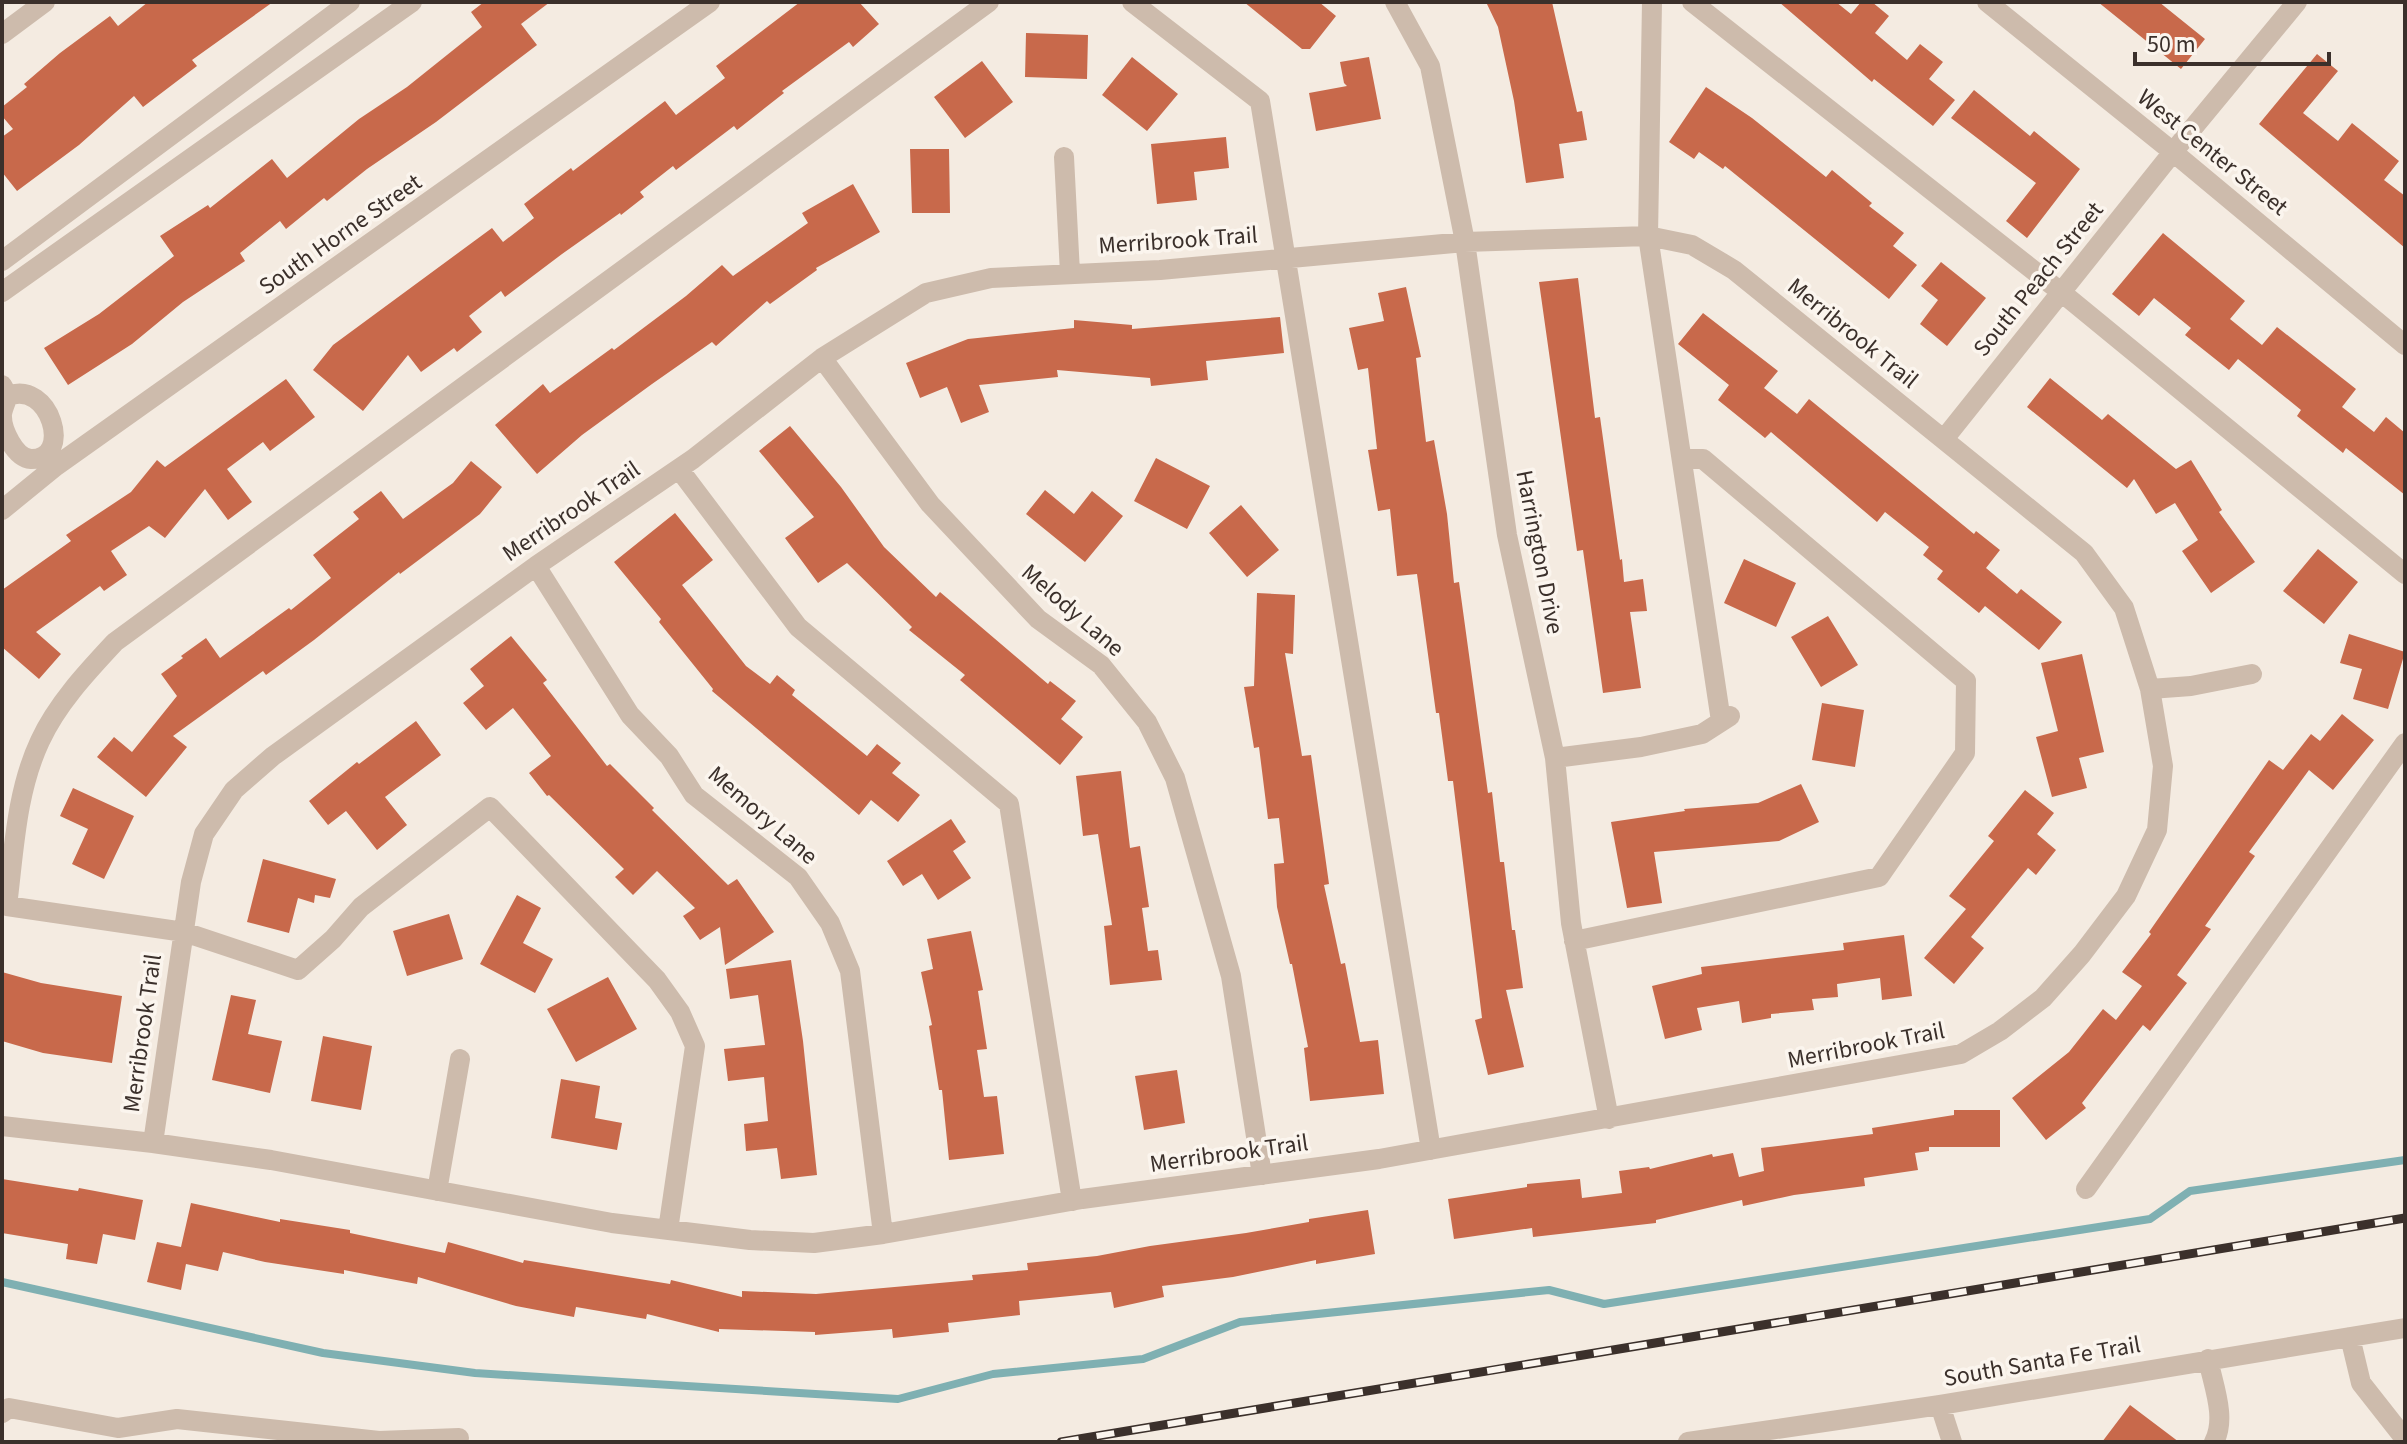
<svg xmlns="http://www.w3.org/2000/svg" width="2407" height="1444" font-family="'Source Sans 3',sans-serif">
	<rect width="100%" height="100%" fill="#f4ebe1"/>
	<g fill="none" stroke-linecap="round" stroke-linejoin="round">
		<!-- stream -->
		<path stroke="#7fb0b2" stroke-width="8" d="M2,1282L323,1353L475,1373L898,1399L993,1374L1143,1359L1240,1322L1549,1290L1604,1304L2150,1219L2190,1191L2405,1160"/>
	</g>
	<!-- building -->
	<path fill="#c8694b" d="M148,2H273L192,60L197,66L143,107L134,96L79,145L17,191L2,172V137L13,129L2,116V107L27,87L24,84L60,53L110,16L118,26Z
		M484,2H550L521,24L537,45L436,122L367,169L327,201L324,198L286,229L280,221L240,253L245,261L183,302L132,344L68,385L44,348L99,314L174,256L160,236L208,205L210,208L272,159L287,178L359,119L407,87L482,27L471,12Z
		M800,2H859L879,24L853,47L849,42L782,91L784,93L737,130L734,126L676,170L673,166L640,192L644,197L621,215L620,213L562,254L505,297L501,291L469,316L482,332L457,352L454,348L421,372L408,355L363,411L313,370L333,345L492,228L503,242L534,218L524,204L571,168L573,171L665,101L676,115L725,78L716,66Z
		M1244,2H1319L1336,16L1310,49H1302Z
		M1486,2H1552L1577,112L1582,111L1587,140L1559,144L1564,178L1526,183L1514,101L1498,27Z
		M1779,2H1836L1851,14L1861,2H1872L1889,16L1875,33L1907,60L1920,44L1943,62L1929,79L1955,100L1933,126L1874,79L1872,82Z
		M2098,2H2159L2205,39L2181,69Z
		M1026,33L1088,35L1087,79L1025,77Z
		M2317,54L2338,71L2303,113L2338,141L2352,123L2399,161L2384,180L2405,196V248L2259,124Z
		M1132,57L1178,94L1147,131L1102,95Z
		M1369,57L1381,119L1316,131L1309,93L1347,86L1344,83L1340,62Z
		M982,61L1013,102L965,138L934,97Z
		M1706,87L1752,118L1826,177L1832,170L1872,203L1869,206L1904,233L1893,246L1917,265L1889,299L1725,166L1723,169L1699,152L1694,159L1669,142Z
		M1974,90L2030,136L2034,131L2080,169L2027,238L2006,221L2036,183L1951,118Z
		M1226,137L1229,168L1194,172L1197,200L1157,204L1151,144Z
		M910,149H949L950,213H912Z
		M853,184L880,232L816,268L817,270L770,304L767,301L716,346L712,342L652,384L582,435L537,474L495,425L543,384L550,393L612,348L614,350L686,296L722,265L733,276L808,223L802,213Z
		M2163,233L2245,301L2230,319L2262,345L2277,327L2356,389L2342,407L2374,432L2386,417L2405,433V495L2346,448L2343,453L2297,416L2301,410L2238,359L2229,370L2185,335L2191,328L2154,298L2139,316L2112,294Z
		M1941,262L1986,298L1947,346L1920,324L1938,300L1921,286Z
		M1578,278L1595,418L1600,417L1620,560L1622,559L1624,582L1643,579L1647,611L1630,612L1641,688L1603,693L1583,550L1577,551L1539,282Z
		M1406,287L1421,357L1416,358L1426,442L1434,440L1447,514L1454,583L1459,582L1488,793L1492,792L1500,862H1504L1512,930H1515L1523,988L1506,990L1524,1067L1488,1075L1475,1020L1482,1018L1453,781H1448L1439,713H1436L1417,574L1397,576L1390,509L1378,511L1368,450L1377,449L1368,368L1358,370L1349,328L1384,321L1378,293Z
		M1703,313L1778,371L1764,388L1797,414L1809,399L1974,534L1976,531L2000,550L1986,568L2017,594L2021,589L2062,622L2039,650L1985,606L1979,613L1937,579L1943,571L1923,555L1929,547L1885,512L1877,522L1771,432L1765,438L1718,400L1729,385L1678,344Z
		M1280,317L1284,353L1206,361L1208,380L1151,386L1150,378L1057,370L1058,377L979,385L989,412L961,423L947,387L920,398L906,363L968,339L1074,328V320L1132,325V329Z
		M2050,378L2102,420L2108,414L2176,469L2191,460L2222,510L2219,512L2255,562L2211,593L2182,551L2198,540L2175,503L2156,514L2134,479L2127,488L2027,407Z
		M286,379L315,417L270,451L263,442L227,469L252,502L228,520L205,489L165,538L149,526L111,551L127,575L104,591L100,586L36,632L61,654L39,679L2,647V590L71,541L66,535L131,492L157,460L165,467Z
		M790,426L841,487L884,547L936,597L940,592L1048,684L1050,681L1076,701L1061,719L1083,737L1060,765L960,680L965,675L909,630L912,627L847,563L818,583L785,538L814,517L759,451Z
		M1156,458L1210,486L1187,529L1134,501Z
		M471,461L502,487L480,514L400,574L399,572L314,640L266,675L263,671L173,736L187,747L146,797L97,757L114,737L132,752L177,696L161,674L183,658L181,656L206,638L220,658L289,608L291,610L331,578L313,555L359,519L353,512L381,491L403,519L453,483Z
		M1045,490L1074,514L1092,491L1123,516L1085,562L1026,514Z
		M1241,505L1279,550L1247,577L1209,533Z
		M675,513L713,560L682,585L746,666L770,684L777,675L795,690L792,695L867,756L877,744L901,763L892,773L920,795L898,822L871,800L859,815L712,691L713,689L659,622L661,619L614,562Z
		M2318,549L2358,582L2324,624L2283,591Z
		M1744,559L1796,583L1776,627L1724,603Z
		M1257,593L1295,595L1293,654L1285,653L1302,756L1311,755L1329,884L1324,885L1341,964L1345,963L1360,1042L1378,1040L1384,1094L1310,1101L1304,1048L1308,1047L1292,964H1290L1277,907L1274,864L1284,863L1279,818L1268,819L1259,747L1254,748L1244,687L1254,686Z
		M1828,616L1858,665L1821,687L1791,637Z
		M2349,634L2405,652L2388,709L2353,699L2362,669L2340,663Z
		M511,636L547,680L543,683L607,766L610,764L654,808L652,810L728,885L737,879L774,932L725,965L720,927L700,940L683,916L695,908L657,871L633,895L615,877L624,869L549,795L547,796L529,773L551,756L513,708L486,730L463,703L484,686L470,669Z
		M2082,654L2104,752L2079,758L2087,788L2052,797L2036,737L2058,731L2041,663Z
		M1822,703L1864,710L1855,767L1812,760Z
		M2342,714L2374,740L2333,790L2309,770L2249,852L2255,856L2205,926L2211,929L2177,975L2187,983L2150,1031L2143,1025L2082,1103L2086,1108L2046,1140L2012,1098L2069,1052L2103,1009L2116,1020L2142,986L2122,972L2151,934L2149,932L2269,760L2283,770L2311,734L2320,741Z
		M416,721L441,755L385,797L407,825L377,850L346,811L328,825L309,801L357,762L359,764Z
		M1121,771L1130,848L1140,846L1149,907L1142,908L1148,951L1158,950L1162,980L1110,985L1104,926L1112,925L1098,834L1083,836L1076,776Z
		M1801,784L1819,822L1779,841L1654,852L1662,903L1627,908L1611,822L1685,811L1684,809L1758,803Z
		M73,788L134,816L104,879L72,864L88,829L60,816Z
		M2025,790L2054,813L2037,834L2056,850L2036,875L2028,868L1971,937L1984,948L1954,984L1924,958L1966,909L1949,896L1994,841L1988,836Z
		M951,819L966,842L953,851L971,878L938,900L922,874L903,886L887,861Z
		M263,859L336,879L330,898L315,895L314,903L298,898L289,933L247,922Z
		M517,895L541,908L523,943L553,959L535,993L480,964Z
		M449,914L463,959L407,976L393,931Z
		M971,931L983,990L978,991L987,1049L977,1050L984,1097L997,1096L1004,1154L949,1160L942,1090H939L929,1026L932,1025L921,972L933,969L927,939Z
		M1904,935L1912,996L1882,1000L1880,978L1837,984L1838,997L1812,999L1814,1010L1771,1014V1018L1742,1023L1739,1001L1697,1008L1702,1030L1665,1039L1652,986L1702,974L1701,967L1844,950L1843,943Z
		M791,960L803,1041L817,1175L781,1179L777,1148L746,1151L744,1124L768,1121L764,1077L728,1081L724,1049L765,1045L758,995L730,999L726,969Z
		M2,972L41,983L122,996L112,1063L43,1053L2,1041Z
		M608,977L637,1029L576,1062L547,1009Z
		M231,995L256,1000L248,1034L282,1041L270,1093L212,1080Z
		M323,1036L372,1046L361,1110L311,1101Z
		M1177,1070L1185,1123L1144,1130L1135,1076Z
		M561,1079L600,1086L595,1118L622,1123L617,1150L551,1138Z
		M1954,1110H2000V1147H1929V1151L1915,1153L1918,1170L1864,1178L1865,1186L1794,1195L1743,1206L1742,1200L1656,1220V1223L1533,1237L1532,1228L1454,1239L1448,1199L1527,1187V1184L1580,1179L1582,1198L1622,1193L1619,1171L1649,1167L1650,1169L1712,1154L1713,1157L1733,1153L1739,1177L1764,1171L1761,1148L1873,1134L1872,1128L1954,1115Z
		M2,1179L78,1191L79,1188L143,1200L135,1240L103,1234L97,1264L66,1259L68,1244L2,1233Z
		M191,1203L280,1222V1219L350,1230V1233L445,1253L448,1242L523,1263L524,1260L670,1284L671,1280L742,1297V1291L816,1294L973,1280L972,1275L1028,1270L1027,1263L1097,1256L1150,1246L1246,1233L1309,1222V1219L1368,1210L1375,1254L1316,1264V1260L1233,1277L1162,1286L1164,1297L1114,1308L1111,1292L1019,1301L1020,1315L948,1323L949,1332L893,1338L892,1329L815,1335V1332L719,1329V1332L647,1314L646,1319L576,1307L574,1317L516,1306L418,1277L417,1284L344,1270V1274L265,1262L223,1252L218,1271L186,1264L181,1290L147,1282L157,1242L181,1247Z
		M2130,1405L2179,1442H2102Z"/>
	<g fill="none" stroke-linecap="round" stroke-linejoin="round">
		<!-- minor -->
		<path stroke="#cdbbac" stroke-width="20" d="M1132,2L1260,101L1431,1150
			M1395,2L1430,66L1465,242L1507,535L1555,758L1571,923L1609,1119
			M1652,2L1648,236L1721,721
			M1692,2L2061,292L2405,574
			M1987,2L2173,152L2405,345
			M2,34L45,2
			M1064,157L1070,273
			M2,261L350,2
			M2,292L412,2
			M822,358L930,504L1038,619L1101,665L1147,722L1175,778L1231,976L1262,1175
			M2,385L8,396C6,402 3,408 2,414C1,429 15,458 31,459C74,460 50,379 8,396
			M1944,439L2173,152L2297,2
			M679,469L798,627L1009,804L1072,1201
			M2,510L56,466L710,2
			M536,566L630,715L669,756L694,795L798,877L830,923L850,971L883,1234
			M2150,689L2191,686L2252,674
			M1555,758L1641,747L1702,734L1730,716
			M1574,941L1879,877L1965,753L1966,681L1703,459H1682
			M2,1126L153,1143L271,1160L612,1223L750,1240L814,1243L883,1234L1082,1199L1379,1159L1961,1054L2000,1031L2043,998L2082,954L2126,896L2157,830L2163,766L2150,689L2124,608L2084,553L1734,270L1692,245L1648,236L1465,242L1160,270L991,278L926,293L822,358L693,459L536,566L273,756L234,790L204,834L191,882L153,1143
			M2086,1189L2405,743
			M437,1191L460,1059
			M668,1230L695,1046L680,1012L657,980L490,807L361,907L333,939L298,970L184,932L7,906C14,851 16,792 40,741C57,704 87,672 115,642L989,2
			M2350,1337L2361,1383L2405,1439
			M2208,1359C2213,1385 2227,1418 2214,1442
			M1940,1405L1952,1442
			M2,1413L9,1408L118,1428L177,1419L379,1441L459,1438
			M1688,1442L1940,1405L2405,1328"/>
		<!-- rail casing -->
		<g stroke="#3b302b" stroke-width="9">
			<path id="rail" d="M1061,1442L2405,1218"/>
		</g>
		<!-- rail -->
		<use href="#rail" stroke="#fbf5ee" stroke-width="6" stroke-dasharray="18" stroke-linecap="butt"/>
	</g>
	<g text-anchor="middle" stroke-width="7" stroke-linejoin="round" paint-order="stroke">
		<!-- street labels -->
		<g font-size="24" fill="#3b302b" stroke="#fbf5ee">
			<text transform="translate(2213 152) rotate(39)" y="8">West Center Street</text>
			<text transform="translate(340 234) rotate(-35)" y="8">South Horne Street</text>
			<text transform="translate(1178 240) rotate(-4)" y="8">Merribrook Trail</text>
			<text transform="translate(2038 279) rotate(-51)" y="8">South Peach Street</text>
			<text transform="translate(1853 333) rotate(39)" y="8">Merribrook Trail</text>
			<text transform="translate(571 511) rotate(-34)" y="8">Merribrook Trail</text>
			<text transform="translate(1540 552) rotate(79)" y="8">Harrington Drive</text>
			<text transform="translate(1073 610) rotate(41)" y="8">Melody Lane</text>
			<text transform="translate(763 815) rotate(41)" y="8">Memory Lane</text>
			<text transform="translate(142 1033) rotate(-82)" y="8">Merribrook Trail</text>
			<text transform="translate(1866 1045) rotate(-11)" y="8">Merribrook Trail</text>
			<text transform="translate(1229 1153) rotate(-8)" y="8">Merribrook Trail</text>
			<text transform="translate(2042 1361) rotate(-10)" y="8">South Santa Fe Trail</text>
		</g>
	</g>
	<!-- border -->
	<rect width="2407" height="1444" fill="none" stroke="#3b302b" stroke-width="8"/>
	<!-- scale -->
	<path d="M2135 52v12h194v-12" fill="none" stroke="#3b302b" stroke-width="4"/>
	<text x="2147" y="52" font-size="24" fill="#3b302b" stroke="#fbf5ee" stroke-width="6" paint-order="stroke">50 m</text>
</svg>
